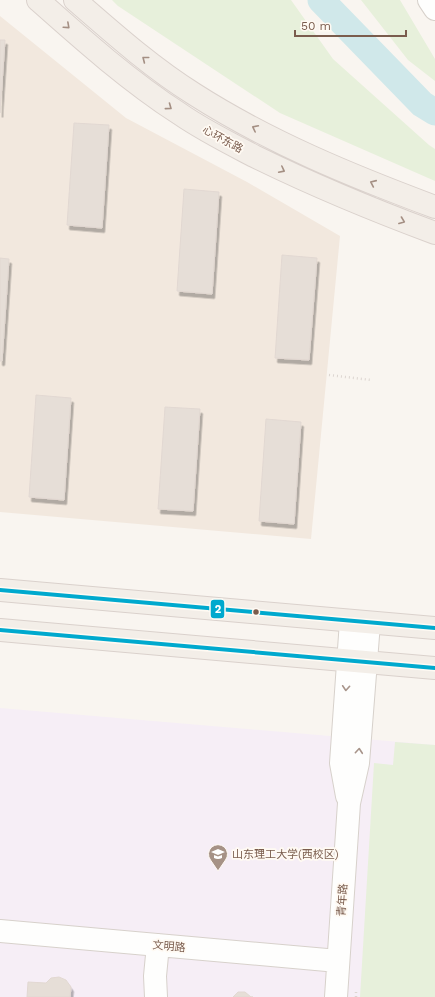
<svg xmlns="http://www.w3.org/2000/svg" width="435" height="997" font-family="'Work Sans','Noto Sans SC',sans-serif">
	<defs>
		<filter id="shadow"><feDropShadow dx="2.5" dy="4.5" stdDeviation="0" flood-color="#0004"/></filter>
	</defs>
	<rect width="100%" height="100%" fill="#f9f5f0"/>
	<!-- residential -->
	<path fill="#f2e8de" d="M0,16L126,118L247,182L340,236L311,539L0,512Z"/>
	<!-- education -->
	<path fill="#f6eef6" d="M0,708L435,745V997H0Z"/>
	<!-- green -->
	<path fill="#e7f0db" d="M112,0H291L333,59L429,145L435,149V181L280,113L118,6Z
		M361,0H400L435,59V81L408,60Z
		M395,742L435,745V997H360L374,763L393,765Z"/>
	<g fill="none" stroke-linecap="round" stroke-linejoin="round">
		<!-- river -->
		<path stroke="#d0e8ea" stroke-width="27" d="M321,0L422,104L435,112"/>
	</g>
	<!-- building -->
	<path fill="#e6ded7" stroke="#e2d8d2" filter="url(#shadow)" d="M0,40H5L0,113Z
		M74,123L109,125L102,228L67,225Z
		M184,189L219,192L212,294L177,291Z
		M282,255L317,258L309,360L275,358Z
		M0,258L9,259L2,361H0Z
		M36,395L71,398L64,500L29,497Z
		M165,407L200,409L193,511L158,509Z
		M266,419L301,422L294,524L259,521Z
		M59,977L66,980L71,987L70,997H27L28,982L46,983L51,978Z
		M238,992H245L251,997H253H233Z"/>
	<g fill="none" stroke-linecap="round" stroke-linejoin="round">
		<!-- minor casing -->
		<g stroke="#d7d1cb" stroke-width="24">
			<path id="minor" d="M429,0L435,9
				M347,796L341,763L351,621
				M0,931L338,961
				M156,997L155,976L158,945
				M336,997L349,803L358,763L369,623"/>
		</g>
		<!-- major casing -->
		<g stroke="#dad1cc" stroke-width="24">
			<path id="major" d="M38,0C83,40 129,81 180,114C203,130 229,143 254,156C313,185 373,210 435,233
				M75,0C113,33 151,67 194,94C269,142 352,176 435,207
				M0,590L435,628
				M0,630L435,668"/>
		</g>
		<!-- path -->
		<path stroke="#dcd5d0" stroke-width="2.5" stroke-dasharray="1 3" stroke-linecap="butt" d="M329,375L371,380
			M356,997V990"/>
		<!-- minor -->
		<use href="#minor" stroke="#fefefd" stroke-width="22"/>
		<!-- major -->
		<use href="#major" stroke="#f3eee8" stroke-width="22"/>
		<!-- bus-1 casing -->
		<g stroke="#fffaf3" stroke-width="7">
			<path id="bus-1" d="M0,590L435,628
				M0,630L435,668"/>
		</g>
		<!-- bus-1 -->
		<use href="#bus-1" stroke="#00a9ce" stroke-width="4"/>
	</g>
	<!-- one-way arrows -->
	<defs><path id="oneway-chevron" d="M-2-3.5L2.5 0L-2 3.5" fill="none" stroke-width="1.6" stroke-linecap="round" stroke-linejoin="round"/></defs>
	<g stroke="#a48f83">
		<use href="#oneway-chevron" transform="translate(67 26) rotate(42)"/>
		<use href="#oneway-chevron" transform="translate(145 59) rotate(-142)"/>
		<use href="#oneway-chevron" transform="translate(169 107) rotate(36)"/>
		<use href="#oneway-chevron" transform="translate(255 128) rotate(-153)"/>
		<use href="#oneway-chevron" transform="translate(282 170) rotate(27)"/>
		<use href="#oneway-chevron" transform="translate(373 183) rotate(-156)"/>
		<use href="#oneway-chevron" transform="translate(402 221) rotate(21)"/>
	</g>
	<g stroke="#a8958b">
		<use href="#oneway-chevron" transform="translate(346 688) rotate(94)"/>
		<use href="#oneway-chevron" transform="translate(359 751) rotate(-85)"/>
	</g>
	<!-- icons -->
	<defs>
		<g id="university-pin" transform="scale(1)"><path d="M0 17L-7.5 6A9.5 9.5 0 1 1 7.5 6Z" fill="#a69286" stroke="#fffaf3"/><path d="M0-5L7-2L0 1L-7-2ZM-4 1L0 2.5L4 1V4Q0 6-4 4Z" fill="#fff"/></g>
	</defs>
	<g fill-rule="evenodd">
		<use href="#university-pin" x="218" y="854"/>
	</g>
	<!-- markers -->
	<circle fill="#7a5c4d" stroke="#fffaf3" stroke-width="1.5" cx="256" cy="612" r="3.5"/>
	<g text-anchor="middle" stroke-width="3.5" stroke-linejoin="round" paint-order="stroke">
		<!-- street labels -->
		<g font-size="11" fill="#7a5c4d" stroke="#fffaf3">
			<text transform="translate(223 139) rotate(29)" y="4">心环东路</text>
			<text transform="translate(342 900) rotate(-86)" y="4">青年路</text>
			<text transform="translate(169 946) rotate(5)" y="4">文明路</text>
		</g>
		<!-- poi labels -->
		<g font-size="11" fill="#7a5c4d" stroke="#fffaf3" text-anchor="start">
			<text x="232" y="858">山东理工大学(西校区)</text>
		</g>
	</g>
	<rect stroke="#fffaf3" stroke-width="1.5" x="210" y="599" width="15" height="20" rx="4" fill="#00a9ce"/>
	<g font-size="11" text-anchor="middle" font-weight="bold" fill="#fff">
		<text x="218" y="613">2</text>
	</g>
	<!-- scale -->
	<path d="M295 30v6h111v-6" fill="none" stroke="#7a5c4d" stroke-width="2"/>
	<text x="301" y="30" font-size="12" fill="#7a5c4d" stroke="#fffaf3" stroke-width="3" paint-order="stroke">50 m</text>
</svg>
